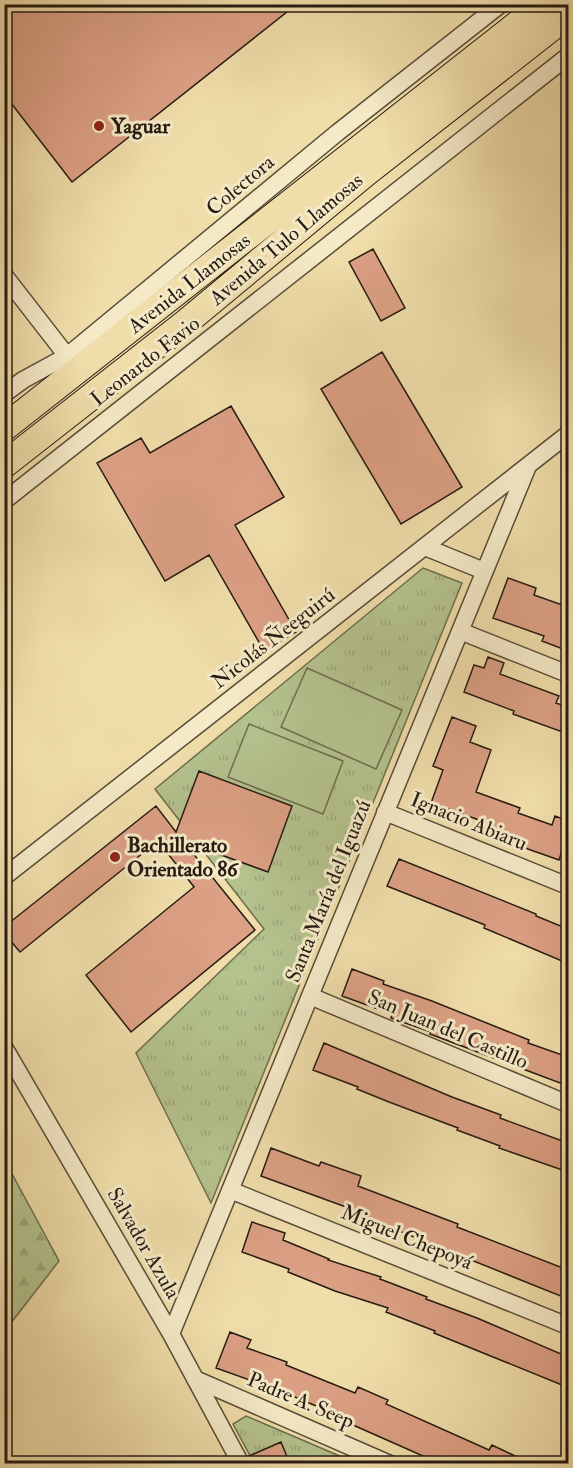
<svg xmlns="http://www.w3.org/2000/svg" width="573" height="1468" font-family="'IM FELL Double Pica',serif">
	<defs>
		<pattern id="forest-firs" width="22" height="20" patternUnits="userSpaceOnUse" patternTransform="scale(1.5)"><rect width="22" height="20" fill="#b4c28d"/><path d="M5 1l3.5 6h-7zM16 11l3.5 6h-7z" fill="#9ba679"/></pattern>
		<pattern id="park-tufts" width="24" height="20" patternUnits="userSpaceOnUse" patternTransform="scale(1.5)"><rect width="24" height="20" fill="#b4c28d"/><path d="M3 7l-1-3M5 7V3M7 7l1-3M15 17l-1-3M17 17v-4M19 17l1-3" fill="none" stroke="#9ba679"/></pattern>
	</defs>
	<rect width="100%" height="100%" fill="#f0deaa"/>
	<filter id="stains"><feTurbulence type="fractalNoise" baseFrequency=".00333" numOctaves="4"/><feColorMatrix values="0 0 0 0 .2 0 0 0 0 .09 0 0 0 0 .02 0 0 0 .5 -.17"/></filter>
	<radialGradient id="worn" r=".72"><stop offset=".6" stop-color="#630" stop-opacity="0"/><stop offset="1" stop-color="#630" stop-opacity=".3"/></radialGradient>
	<!-- forest -->
	<path fill="url(#forest-firs)" stroke="#6d6e50" stroke-width="1.5" d="M4,1159L59,1261L7,1328L4,1325Z"/>
	<!-- park -->
	<path fill="url(#park-tufts)" stroke="#6d6e50" stroke-width="1.5" d="M423,568L462,583L211,1203L136,1053L264,929L155,789Z
		M246,1416L356,1463H254L233,1424Z"/>
	<!-- pitch -->
	<path fill="#b4c28d" stroke="#6d6e50" stroke-width="1.5" d="M307,668L402,710L376,769L281,727Z
		M249,724L343,761L323,814L228,777Z"/>
	<!-- building -->
	<path fill="#dca084" stroke="#261b12" stroke-width="1.5" d="M4,4H297L72,182L4,94Z
		M373,249L405,308L381,321L349,262Z
		M382,352L462,487L401,524L321,389Z
		M231,406L284,497L235,525L296,632L264,651L209,555L165,581L97,463L141,438L150,453Z
		M508,578L536,588L534,595L568,607V651L542,641L544,636L493,618Z
		M488,657L504,663L500,674L559,696L556,703L568,707V734L513,714L514,711L464,692L474,665L484,668Z
		M452,717L476,726L470,742L491,750L476,792L520,808L518,813L552,825L555,816L568,821V832L559,860L525,848L527,841L477,824L479,820L431,803L443,770L433,766Z
		M199,771L292,806L268,872L183,841L255,930L131,1032L86,975L194,887L158,841L20,952L4,933V927L156,806L176,832Z
		M399,859L536,914V916L568,929V944L562,961L484,928L485,925L387,886Z
		M352,969L384,981L383,984L432,1001L529,1040L528,1043L568,1057V1086L430,1034L431,1032L391,1018L392,1014L342,996Z
		M324,1043L452,1097L501,1115L500,1118L568,1143V1172L499,1148L500,1146L457,1130L458,1128L389,1102L357,1089L358,1087L313,1070Z
		M271,1148L319,1166L321,1162L361,1176L358,1186L458,1224L457,1227L568,1270V1299L367,1218L368,1215L261,1176Z
		M252,1222L285,1233L283,1240L329,1259L328,1260L381,1277L380,1279L427,1297L426,1299L477,1318L568,1357V1368L562,1385L434,1333L435,1331L386,1312L388,1308L335,1291L288,1272L289,1269L242,1252Z
		M230,1332L251,1340L247,1348L287,1362L286,1365L355,1393L358,1387L388,1400L386,1404L489,1450L492,1445L532,1464H441L344,1421L345,1418L278,1390L216,1368Z
		M281,1442L290,1464H251L249,1456Z"/>
	<g fill="none" stroke-linecap="round" stroke-linejoin="round">
		<!-- minor casing -->
		<g stroke="#584c38" stroke-width="19">
			<path id="minor" d="M4,275L67,356
				M4,394L23,380L67,356L337,133L501,4
				M4,501L568,56
				M425,547L484,571
				M460,631L568,674
				M385,812L568,886
				M4,877L568,434
				M310,996L568,1104
				M4,1047L171,1334L241,1464
				M230,1190L568,1326
				M171,1334L528,466
				M195,1379L390,1464"/>
		</g>
		<!-- highway casing -->
		<g stroke="#261b12" stroke-width="28">
			<path id="highway" d="M4,428L543,4
				M4,465L184,324L366,173L568,15"/>
		</g>
		<!-- minor -->
		<use href="#minor" stroke="#f5eac8" stroke-width="16"/>
		<!-- highway -->
		<use href="#highway" stroke="#f0deaa" stroke-width="26"/>
	</g>
	<!-- markers -->
	<g fill="#8f2418" stroke="#f5eac8" stroke-width="2">
		<circle cx="99" cy="126" r="6"/>
		<circle cx="115" cy="857" r="6"/>
	</g>
	<g text-anchor="middle" stroke-width="6" stroke-linejoin="round" paint-order="stroke">
		<!-- poi labels -->
		<g font-size="21" font-weight="bold" fill="#261b12" stroke="#f5eac8" text-anchor="start">
			<text x="111" y="133">Yaguar</text>
			<text x="127" y="852">Bachillerato<tspan x="127" dy="24">Orientado 86</tspan></text>
		</g>
		<!-- street labels -->
		<g font-size="21" fill="#261b12" stroke="#f5eac8">
			<text transform="translate(240 185) rotate(-40)" y="7">Colectora</text>
			<text transform="translate(286 239) rotate(-40)" y="7">Avenida Tulo Llamosas</text>
			<text transform="translate(189 283) rotate(-38)" y="7">Avenida Llamosas</text>
			<text transform="translate(145 361) rotate(-38)" y="7">Leonardo Favio</text>
			<text transform="translate(273 638) rotate(-38)" y="7">Nicolás Ñeeguirú</text>
			<text transform="translate(469 821) rotate(22)" y="7">Ignacio Abiaru</text>
			<text transform="translate(328 891) rotate(-68)" y="7">Santa María del Iguazú</text>
			<text transform="translate(448 1029) rotate(23)" y="7">San Juan del Castillo</text>
			<text transform="translate(407 1237) rotate(22)" y="7">Miguel Chepoyá</text>
			<text transform="translate(144 1243) rotate(60)" y="7">Salvador Azula</text>
			<text transform="translate(301 1400) rotate(23)" y="7">Padre A. Seep</text>
		</g>
	</g>
	<!-- margin -->
	<rect width="573" height="1468" fill="none" stroke="#f0deaa" stroke-width="24"/>
	<rect x="6" y="6" width="561" height="1456" fill="none" stroke="#261b12" stroke-width="3"/>
	<rect x="12" y="12" width="549" height="1444" fill="none" stroke="#261b12" stroke-width="1.5"/>
	<rect width="100%" height="100%" filter="url(#stains)"/>
	<rect width="100%" height="100%" fill="url(#worn)"/>
</svg>
